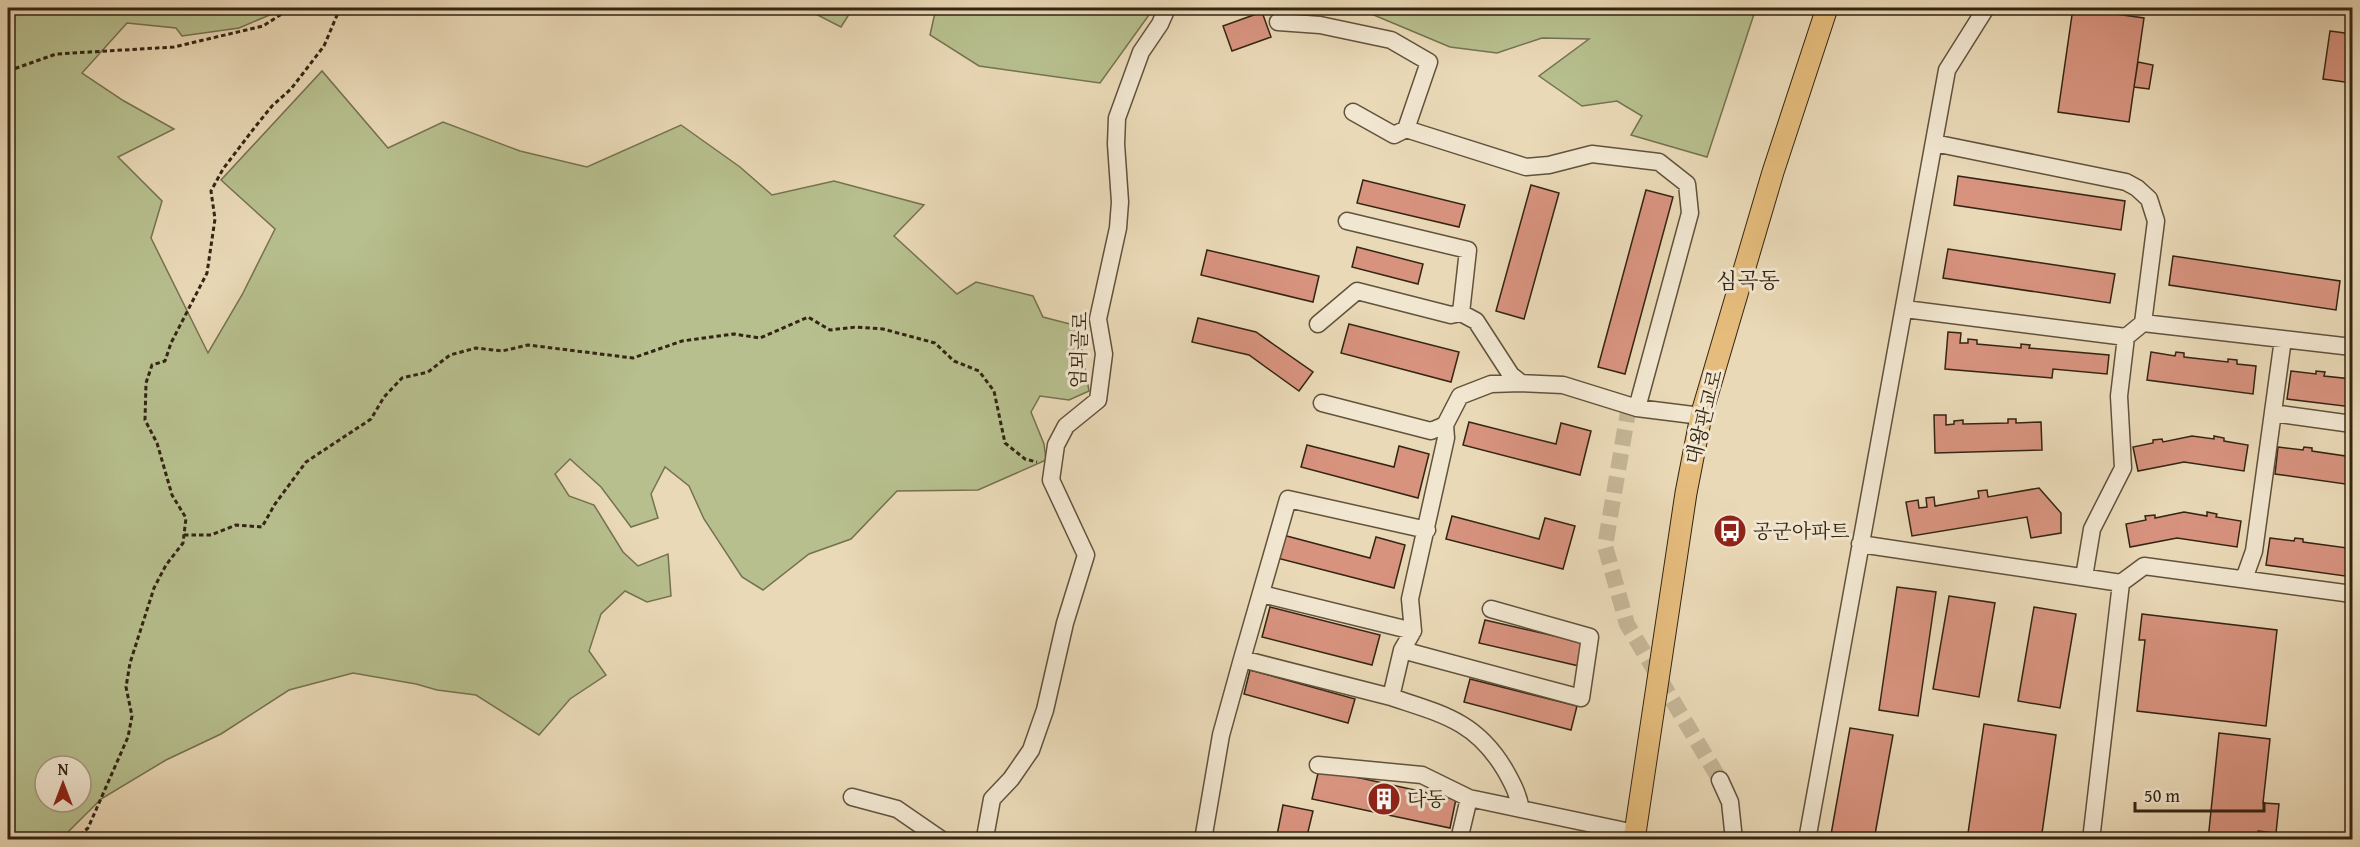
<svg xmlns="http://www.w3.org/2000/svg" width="2360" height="847" font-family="'Gentium Book Plus','Noto Serif KR',serif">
	<rect width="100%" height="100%" fill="#ead9b7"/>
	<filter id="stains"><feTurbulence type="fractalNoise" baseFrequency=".00333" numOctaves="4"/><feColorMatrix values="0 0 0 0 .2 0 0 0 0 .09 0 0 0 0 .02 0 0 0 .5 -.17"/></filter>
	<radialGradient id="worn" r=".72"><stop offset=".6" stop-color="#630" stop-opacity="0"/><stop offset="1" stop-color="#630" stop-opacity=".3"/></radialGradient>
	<!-- green -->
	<path fill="#b7bf8e" stroke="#757250" stroke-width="1.5" fill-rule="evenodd" d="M8,8H286L239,28L182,36L176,28L127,23L82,73L124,101L174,129L118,157L162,201L151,238L208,353L242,295L275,229L221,180L322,71L388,148L443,122L520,151L587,167L681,125L740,167L772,195L834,181L924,205L894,236L957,294L976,282L1033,296L1043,317L1078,326L1089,391L1069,400L1040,396L1031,412L1044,444L1046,460L978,490L897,491L851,539L809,554L763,590L742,577L704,519L689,486L665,467L651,494L658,518L631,527L601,487L570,459L555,474L569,496L594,505L623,552L638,566L668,554L671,596L647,602L625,591L601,614L589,651L606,675L570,699L539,735L476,695L437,690L416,684L353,673L289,690L221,734L166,760L101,799L61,839H8ZM45,766H81V802H45Z
		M804,8H853L841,27Z
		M936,8H1154L1100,83L979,66L930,35Z
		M1357,8H1756L1707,157L1631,135L1642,116L1617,101L1582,106L1539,76L1589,39L1542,38L1497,53L1450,47Z"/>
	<!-- building -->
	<path fill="#d8937f" stroke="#332513" stroke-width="1.5" d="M2073,8L2144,18L2129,122L2058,112Z
		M1262,12L1271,37L1232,51L1223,26Z
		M2330,31L2352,34V83L2323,79Z
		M2138,62L2153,65L2149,89L2134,87Z
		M1958,176L2125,201L2121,230L1954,205Z
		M1363,180L1465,205L1459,227L1357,203Z
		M1531,185L1559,193L1524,319L1496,311Z
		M1646,190L1673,197L1625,374L1598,367Z
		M1357,247L1423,264L1418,284L1352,267Z
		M1948,249L2115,274L2110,303L1943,278Z
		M1207,250L1319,276L1313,302L1201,275Z
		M2173,256L2340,281L2336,310L2169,285Z
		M1198,318L1256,332L1313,372L1299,391L1249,355L1192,342Z
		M1349,324L1459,352L1451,382L1341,353Z
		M1948,332L1961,333L1960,343H1968V339L1977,340V344L2021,348V344L2030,345L2029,348L2109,355L2107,374L2053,369L2052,378L1945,369Z
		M2151,352L2175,356L2176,352L2184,353V357L2228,362V359L2237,360V364L2256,366L2253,394L2147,380Z
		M2291,371L2316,374V371L2325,372L2324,376L2352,379V407L2287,399Z
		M1934,415H1946V425L1954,424V421L1963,420V424L2008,423V419H2016V423L2041,422L2042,450L1935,453Z
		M1469,422L1556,444L1561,423L1591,431L1580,475L1463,445Z
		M2192,436L2214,439V436L2224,438V441L2248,445L2244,471L2184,462L2138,471L2133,447L2153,443V440L2162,439L2163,442Z
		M1307,445L1394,467L1399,446L1429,454L1418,498L1301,467Z
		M2278,447L2303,450L2304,447L2312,448V451L2352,457V485L2275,474Z
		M2039,488L2061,513V533L2031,538L2027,517L1912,536L1906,502L1918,500L1919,508L1927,507L1926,498L1934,497L1935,506L1979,498L1978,491L1987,490L1988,497Z
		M2184,512L2207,516V512L2217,514L2216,517L2241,521L2237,547L2177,538L2130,547L2126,524L2146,520L2145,516L2155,515V518Z
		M1452,516L1539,539L1545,518L1575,526L1563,569L1446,539Z
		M1283,535L1370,558L1376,537L1405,545L1394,588L1277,558Z
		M2270,538L2294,541L2295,538L2303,539V542L2347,548V544L2352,545V577L2266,565Z
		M1897,587L1936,592L1918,716L1879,710Z
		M1949,596L1995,603L1979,697L1933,689Z
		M1270,607L1380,635L1372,665L1262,637Z
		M2034,607L2076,614L2060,708L2018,701Z
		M2142,614L2277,630L2266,726L2137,711L2145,640H2139Z
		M1485,620L1585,643L1579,666L1479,643Z
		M1250,670L1355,699L1348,723L1244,694Z
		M1470,679L1577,706L1571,730L1464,702Z
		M1984,724L2056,735L2041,840H1967Z
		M1850,728L1893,735L1874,840H1830Z
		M2219,733L2270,739L2263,803L2279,804L2276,833L2258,831L2257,840H2208Z
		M1319,769L1456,799L1450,828L1312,799Z
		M1283,805L1313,811L1306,840H1276Z"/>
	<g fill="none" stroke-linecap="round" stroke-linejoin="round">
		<!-- minor-tunnel -->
		<path stroke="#c5b596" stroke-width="16" stroke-dasharray="16 8" stroke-linecap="butt" d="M1629,406L1605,546L1627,624L1720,780"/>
		<!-- minor casing -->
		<g stroke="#61523c" stroke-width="19">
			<path id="minor" d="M1278,22L1320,25L1391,40L1429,62L1406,129L1526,167L1549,165L1592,154L1659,162L1687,184L1690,213L1637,408
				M1353,112L1394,135L1406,129
				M1934,143L2126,182L2137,188L2149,199L2156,221L2143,323
				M1347,221L1468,250L1461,313L1476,321L1511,375L1521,383
				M1905,309L2126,337L2143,323L2352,347
				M1318,324L1357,291L1451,315L1461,313
				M1322,403L1431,431L1445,425L1460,396L1491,384L1521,383L1563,385L1637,408L1701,416
				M2273,413L2352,424
				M1860,544L2121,583L2091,840
				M2084,577L2092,529L2123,468L2119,396L2126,337
				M2244,579L2254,551L2283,339
				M2121,583L2144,566L2352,594
				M1262,594L1413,631
				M1402,650L1581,698L1590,637L1491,609
				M1242,659L1288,499L1427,530
				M1391,697C1442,714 1476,721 1505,770C1513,784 1518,794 1521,809
				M1318,765L1422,775L1469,798L1635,833
				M1720,780L1730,802L1734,840
				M852,797L897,809L942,840
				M986,840V832L992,799L1011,779L1031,750L1045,710L1065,623L1086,555L1051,480L1056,445L1066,426L1098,400L1104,354L1098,319L1118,228L1120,202L1116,144L1117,118L1141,52L1160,24L1167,8
				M1203,840L1221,735L1242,659L1391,697L1402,650L1413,631L1410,599L1446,438L1445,425
				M1459,840L1469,798
				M1807,840L1947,70L1986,8"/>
		</g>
		<!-- major casing -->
		<g stroke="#332513" stroke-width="23">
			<path id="major" d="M1634,840L1686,493L1701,416L1773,172L1827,8"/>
		</g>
		<!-- path -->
		<path stroke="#332513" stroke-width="3" stroke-dasharray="4.5 3" stroke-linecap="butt" d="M8,71L56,54L174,47L263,26L291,8
			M184,535H211L236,525L262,527L275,504L306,462L371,419L384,397L402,378L428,372L450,355L476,348L502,351L528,345L633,358L682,341L734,334L760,338L808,317L830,330L856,327L883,329L935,343L954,361L979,371L994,391L1005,443L1025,459L1037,462
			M74,840L88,828L128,737L132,716L126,687L130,663L154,588L166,565L183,543L186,518L172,495L157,443L145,420L146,383L152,365L165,361L171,343L207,273L215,219L211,191L223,169L255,127L272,106L291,89L324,46L340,8"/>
		<!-- minor -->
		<use href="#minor" stroke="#f1e6d0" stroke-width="16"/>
		<!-- major -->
		<use href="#major" stroke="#e5bc7c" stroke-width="21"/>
	</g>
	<!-- icons -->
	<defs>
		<g id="bus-disc" transform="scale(1.725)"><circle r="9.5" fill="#8f2418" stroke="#f1e6d0"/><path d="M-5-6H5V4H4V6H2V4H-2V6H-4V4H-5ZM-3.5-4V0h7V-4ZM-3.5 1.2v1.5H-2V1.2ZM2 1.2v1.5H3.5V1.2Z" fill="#fff"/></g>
		<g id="building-disc" transform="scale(1.725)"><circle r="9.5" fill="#8f2418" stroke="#f1e6d0"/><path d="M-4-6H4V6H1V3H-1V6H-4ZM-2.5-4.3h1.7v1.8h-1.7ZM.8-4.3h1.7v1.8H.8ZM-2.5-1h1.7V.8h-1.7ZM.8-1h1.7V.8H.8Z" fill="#fff"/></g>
	</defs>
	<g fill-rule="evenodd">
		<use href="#bus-disc" x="1730" y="531"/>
		<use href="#building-disc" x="1384" y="799"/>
	</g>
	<g text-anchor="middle" stroke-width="6" stroke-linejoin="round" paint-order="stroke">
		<!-- street labels -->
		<g font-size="20" fill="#332513" stroke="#f1e6d0">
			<text transform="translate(1079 350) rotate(-88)" y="7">엄뫼골로</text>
			<text transform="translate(1704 417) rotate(-76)" y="7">대왕판교로</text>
		</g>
		<!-- poi labels -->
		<g font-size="20" fill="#332513" stroke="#f1e6d0" text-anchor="start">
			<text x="1753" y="538">공군아파트</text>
			<text x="1407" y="806">다동</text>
		</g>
		<!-- quarter labels -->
		<g font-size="22" fill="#332513" stroke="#f1e6d0">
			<text x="1748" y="288">심곡동</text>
		</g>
	</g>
	<!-- margin -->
	<rect width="2360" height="847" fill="none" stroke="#ead9b7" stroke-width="30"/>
	<rect x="9" y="9" width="2342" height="829" fill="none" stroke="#332513" stroke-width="3"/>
	<rect x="15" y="15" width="2330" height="817" fill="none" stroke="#332513" stroke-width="1.5"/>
	<!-- north arrow -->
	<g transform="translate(63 784)"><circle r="28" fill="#f1e6d0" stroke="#a59984" stroke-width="1.5"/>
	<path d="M0-4.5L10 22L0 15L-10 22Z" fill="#8f2418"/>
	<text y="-9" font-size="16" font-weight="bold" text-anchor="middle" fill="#332513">N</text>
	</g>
	<!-- scale -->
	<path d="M2135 802v9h129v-9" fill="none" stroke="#332513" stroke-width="3"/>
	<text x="2144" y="802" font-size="18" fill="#332513" stroke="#f1e6d0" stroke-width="4.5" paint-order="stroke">50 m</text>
	<rect width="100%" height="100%" filter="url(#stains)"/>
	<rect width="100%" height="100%" fill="url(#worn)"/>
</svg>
